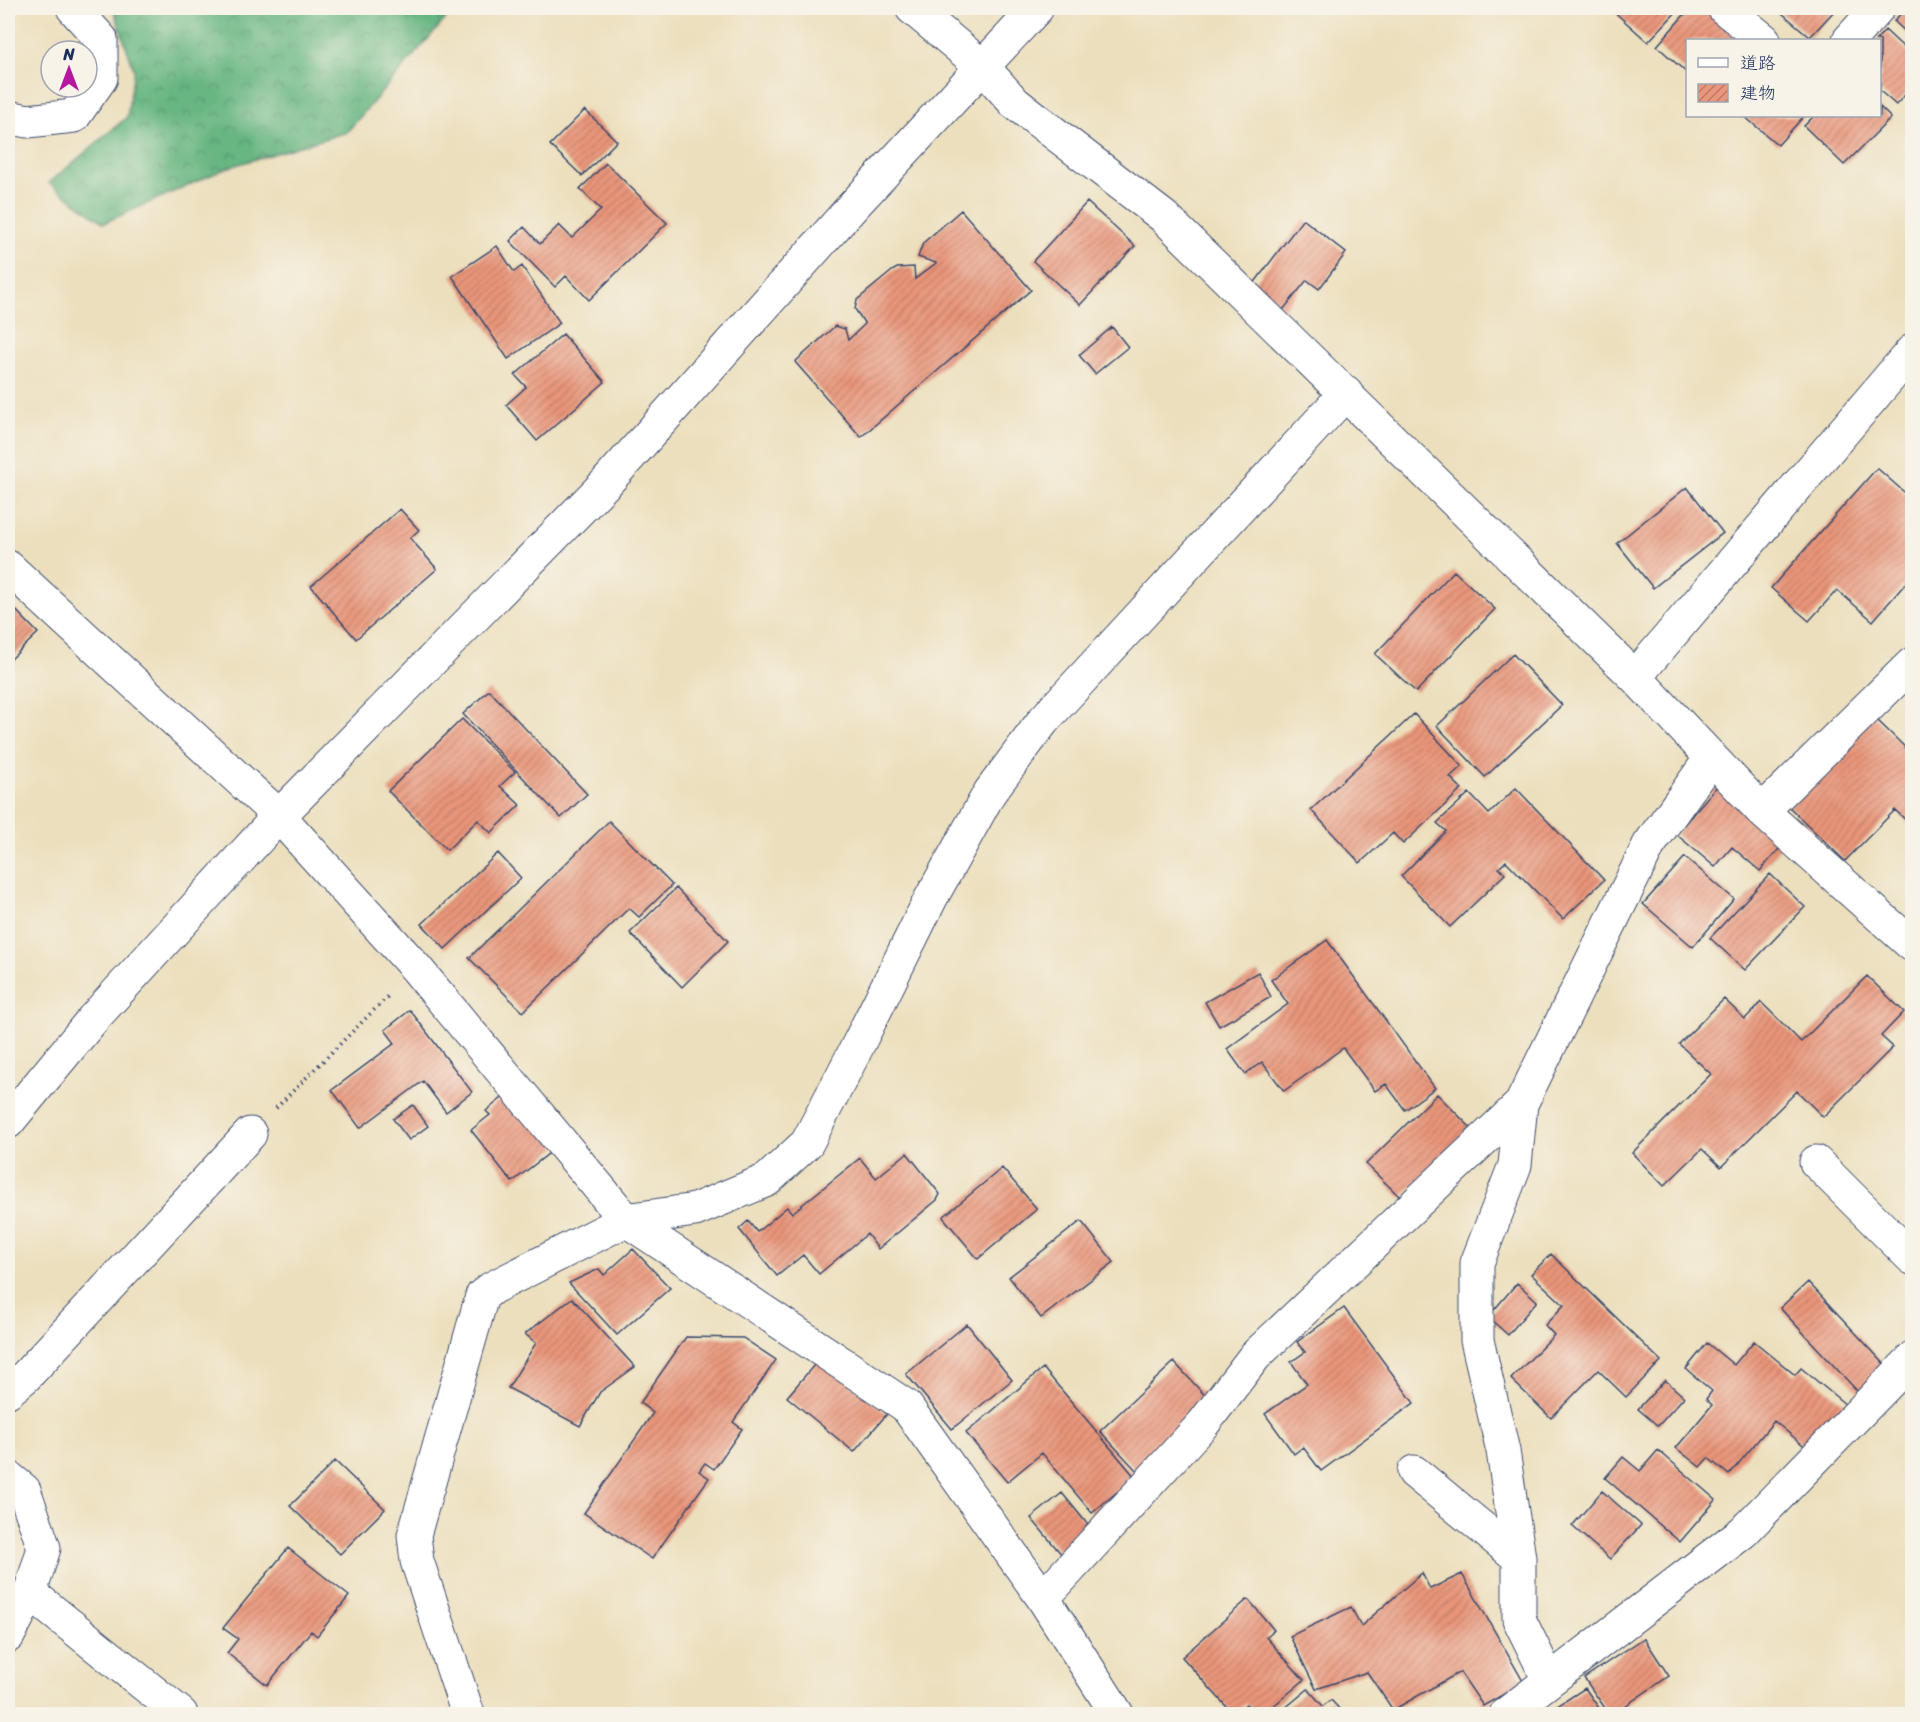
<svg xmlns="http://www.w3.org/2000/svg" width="1920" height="1722" font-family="Sriracha,'Klee One',sans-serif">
	<defs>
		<pattern id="forest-crowns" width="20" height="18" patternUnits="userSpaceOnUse" patternTransform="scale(1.5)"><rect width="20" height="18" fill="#67b681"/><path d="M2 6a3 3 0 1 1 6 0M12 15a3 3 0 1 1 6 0" fill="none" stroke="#54946d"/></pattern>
		<pattern id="building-hatch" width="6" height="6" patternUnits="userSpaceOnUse" patternTransform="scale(1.5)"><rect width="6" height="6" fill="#ea967a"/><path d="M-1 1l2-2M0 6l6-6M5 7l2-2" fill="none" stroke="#bd7b67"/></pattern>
	</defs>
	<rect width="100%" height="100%" fill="#f7f3e8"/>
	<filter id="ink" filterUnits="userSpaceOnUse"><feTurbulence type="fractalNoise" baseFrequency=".0167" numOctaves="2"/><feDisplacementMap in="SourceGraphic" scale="12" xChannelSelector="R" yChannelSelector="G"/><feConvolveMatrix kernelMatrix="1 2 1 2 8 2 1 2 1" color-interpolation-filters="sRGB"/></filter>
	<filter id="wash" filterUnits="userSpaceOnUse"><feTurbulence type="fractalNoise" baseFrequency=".008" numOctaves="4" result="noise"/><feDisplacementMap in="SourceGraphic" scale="24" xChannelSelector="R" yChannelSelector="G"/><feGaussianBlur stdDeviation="1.35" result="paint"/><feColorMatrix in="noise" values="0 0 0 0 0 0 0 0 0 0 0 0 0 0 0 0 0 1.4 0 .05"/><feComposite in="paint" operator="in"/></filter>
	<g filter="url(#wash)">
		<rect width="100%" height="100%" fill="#ecdfbd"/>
		<!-- forest -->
		<path fill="url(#forest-crowns)" stroke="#417270" stroke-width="1.5" d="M111,8H455L347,132L229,167L104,223L49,183L127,117L134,70L113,8Z"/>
		<g id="blocks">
			<!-- building -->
			<path fill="url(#building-hatch)" d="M1610,8H1680L1648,42Z
				M1690,8H1710L1745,40H1688V74L1657,46Z
				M1776,8H1837L1810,37Z
				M1906,8H1912V38L1894,21Z
				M1885,30L1912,55V87L1896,105L1880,91V40H1876Z
				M1880,107L1891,118L1844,165L1804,126L1814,116H1880Z
				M585,110L617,141L582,176L550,145Z
				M1744,116H1804L1778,145Z
				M606,163L667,223L589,300L566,276L555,287L510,241L524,227L540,244L559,225L572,238L601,210L580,189Z
				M1087,202L1135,246L1080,305L1033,261Z
				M961,210L1031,290L861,437L795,362L835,326L845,329L848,340L865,324L855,309L857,300L892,271L897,268L914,267L915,279L936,263L918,257L923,243Z
				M1303,219L1346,253L1319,289L1307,280L1283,310L1252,286Z
				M497,246L514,272L522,266L560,323L508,359L452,276Z
				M1112,327L1128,347L1095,374L1079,355Z
				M563,334L605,382L537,441L506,405L526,387L515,375Z
				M1877,468L1912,499V576L1873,621L1837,590L1809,621L1771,588Z
				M1687,487L1723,533L1653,588L1617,543Z
				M400,509L419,530L410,538L437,569L356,639L311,586Z
				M1454,571L1495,609L1416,692L1375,654Z
				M8,602L38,633L8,662Z
				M1513,654L1562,705L1485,777L1437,726Z
				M489,690L587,794L561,818L463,714Z
				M1414,714L1462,766L1450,777L1462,789L1403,844L1393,833L1360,863L1311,810Z
				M1873,716L1912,754V826L1895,810L1845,861L1787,805Z
				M462,719L515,772L500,786L520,805L491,833L478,820L447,850L388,791Z
				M1717,786L1784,843L1760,871L1732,847L1715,867L1676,834Z
				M1516,788L1604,880L1563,919L1506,861L1499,868L1505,874L1450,927L1401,876L1446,831L1437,823L1469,793L1489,814Z
				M609,821L672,885L639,917L629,908L523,1012L469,958Z
				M498,853L521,878L445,949L422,924Z
				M1685,857L1734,899L1693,947L1643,904Z
				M1770,874L1805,907L1745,970L1710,938Z
				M676,888L728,941L682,987L630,933Z
				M1327,940L1435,1088L1405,1110L1386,1084L1375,1091L1343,1048L1284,1091L1262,1062L1245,1074L1227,1049L1288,1004L1271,980Z
				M1258,972L1271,997L1219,1026L1205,1002Z
				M1867,976L1904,1012L1881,1036L1893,1047L1823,1117L1797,1091L1721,1167L1702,1149L1664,1186L1632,1153L1711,1074L1679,1044L1724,999L1745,1019L1761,1002L1801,1042Z
				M410,1010L472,1092L446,1112L423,1081L360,1128L332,1090L395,1043L385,1030Z
				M512,1090L557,1147L512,1182L471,1130L490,1115L486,1111Z
				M1437,1094L1471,1128L1401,1198L1366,1164Z
				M413,1105L428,1126L409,1140L393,1119Z
				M907,1153L940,1194L937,1200L878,1249L867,1234L819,1274L803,1255L777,1276L739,1229L748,1221L757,1232L787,1207L792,1213L860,1158L876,1178Z
				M1002,1168L1037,1209L978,1259L943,1217Z
				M1081,1221L1114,1262L1041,1318L1009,1277Z
				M633,1249L670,1288L617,1335L569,1283L599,1269L604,1275Z
				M1551,1254L1661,1361L1626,1397L1598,1370L1551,1418L1511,1379L1554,1335L1545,1325L1564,1305L1531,1274Z
				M1808,1282L1889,1369L1861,1395L1780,1308Z
				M1517,1283L1537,1301L1508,1335L1488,1317Z
				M572,1298L635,1367L600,1392L580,1426L508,1388L536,1343L525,1334Z
				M1344,1308L1414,1403L1321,1471L1303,1447L1294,1454L1265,1414L1307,1384L1291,1362L1305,1352L1297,1342Z
				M967,1324L1012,1380L952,1429L906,1374Z
				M686,1337L743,1338L776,1360L733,1422L742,1429L714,1469L705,1463L699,1471L709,1478L652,1559L584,1513L653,1413L640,1403Z
				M1754,1341L1795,1375L1801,1368L1851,1409L1814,1454L1774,1421L1729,1475L1708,1458L1700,1467L1676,1448L1712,1405L1706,1399L1712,1391L1686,1369L1707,1343L1734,1365Z
				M820,1358L887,1414L854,1452L787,1397Z
				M1174,1362L1212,1403L1137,1471L1100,1431Z
				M1043,1368L1135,1477L1092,1513L1042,1453L1007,1482L966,1433Z
				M1665,1380L1684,1397L1658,1426L1638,1409Z
				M1658,1450L1716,1500L1680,1542L1605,1478L1623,1457L1640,1471Z
				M335,1461L385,1509L340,1554L290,1506Z
				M1602,1491L1641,1525L1610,1559L1572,1526Z
				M1062,1493L1093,1531L1063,1556L1031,1518Z
				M288,1548L349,1596L317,1636L311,1631L267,1685L227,1653L238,1639L223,1628Z
				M1422,1573L1430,1589L1462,1574L1524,1683L1483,1706L1460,1672L1393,1710L1367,1672L1316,1689L1290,1636L1351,1607L1361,1626Z
				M1248,1599L1274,1630L1266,1637L1304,1680L1264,1714H1256L1246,1704L1233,1714L1182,1657Z
				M1644,1638L1669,1676L1613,1714H1609L1584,1678Z
				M1585,1688L1603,1714H1545Z
				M1308,1689L1323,1706L1331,1700L1344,1714H1278Z"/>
		</g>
	</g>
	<g filter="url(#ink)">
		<use href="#blocks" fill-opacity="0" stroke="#3a496c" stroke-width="1.5"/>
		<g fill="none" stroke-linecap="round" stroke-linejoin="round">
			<!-- minor casing -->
			<g stroke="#3a496c" stroke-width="35">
				<path id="minor" d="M912,8L982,66L1015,103L1164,217L1635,677L1762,811L1912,945
					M1724,8L1764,40
					M1849,40L1878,8
					M8,117L28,121L74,116L101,78V39L73,8
					M8,567L279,816L416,968L626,1220L906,1406L1043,1598L1117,1714
					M1635,677L1912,351
					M1762,811L1912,664
					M1521,1104L1515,1165L1477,1263V1340L1503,1451L1519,1558V1619L1549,1680
					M1816,1162L1912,1258
					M8,1391L25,1377L250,1134
					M1414,1472L1519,1558
					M8,1477L24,1490L44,1548L30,1593
					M1043,1598L1203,1424L1255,1356L1521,1104L1649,845L1711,758
					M8,1636L30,1593L181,1714
					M468,1714L417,1561L414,1535L482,1296L492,1288L626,1220L695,1210L767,1180L807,1143L852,1057L931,898L990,792L1043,721L1346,393
					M1506,1714L1743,1532L1912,1359"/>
			</g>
			<!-- tertiary casing -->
			<g stroke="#3a496c" stroke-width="35">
				<path id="tertiary" d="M8,1122L93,1019L279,816L606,483L854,205L1037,8"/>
			</g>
			<!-- path -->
			<path stroke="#3a496c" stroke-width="4" stroke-dasharray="1.5 4.5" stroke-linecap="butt" d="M276,1108L389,995"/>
			<!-- minor -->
			<use href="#minor" stroke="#fff" stroke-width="33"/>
			<!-- tertiary -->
			<use href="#tertiary" stroke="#fff" stroke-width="33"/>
		</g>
	</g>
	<!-- margin -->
	<rect width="1920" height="1722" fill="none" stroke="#f7f3e8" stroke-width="30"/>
	<!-- legend -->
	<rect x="1686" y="39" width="195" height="78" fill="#f7f3e8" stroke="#9fa5b1" stroke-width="1.5"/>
	<rect x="1698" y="58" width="30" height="9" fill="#ffffff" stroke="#9fa5b1" stroke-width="1.5"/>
	<text x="1740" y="69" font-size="18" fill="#1b2f5e">道路</text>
	<rect x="1698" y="84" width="30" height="18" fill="url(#building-hatch)" stroke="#9fa5b1" stroke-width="1.5"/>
	<text x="1740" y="99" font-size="18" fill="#1b2f5e">建物</text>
	<!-- north arrow -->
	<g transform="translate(69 69)"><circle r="28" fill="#f7f3e8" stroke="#9fa5b1" stroke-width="1.5"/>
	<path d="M0-4.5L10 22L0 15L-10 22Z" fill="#b5179e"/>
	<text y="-9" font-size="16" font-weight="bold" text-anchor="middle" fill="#1b2f5e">N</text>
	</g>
</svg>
